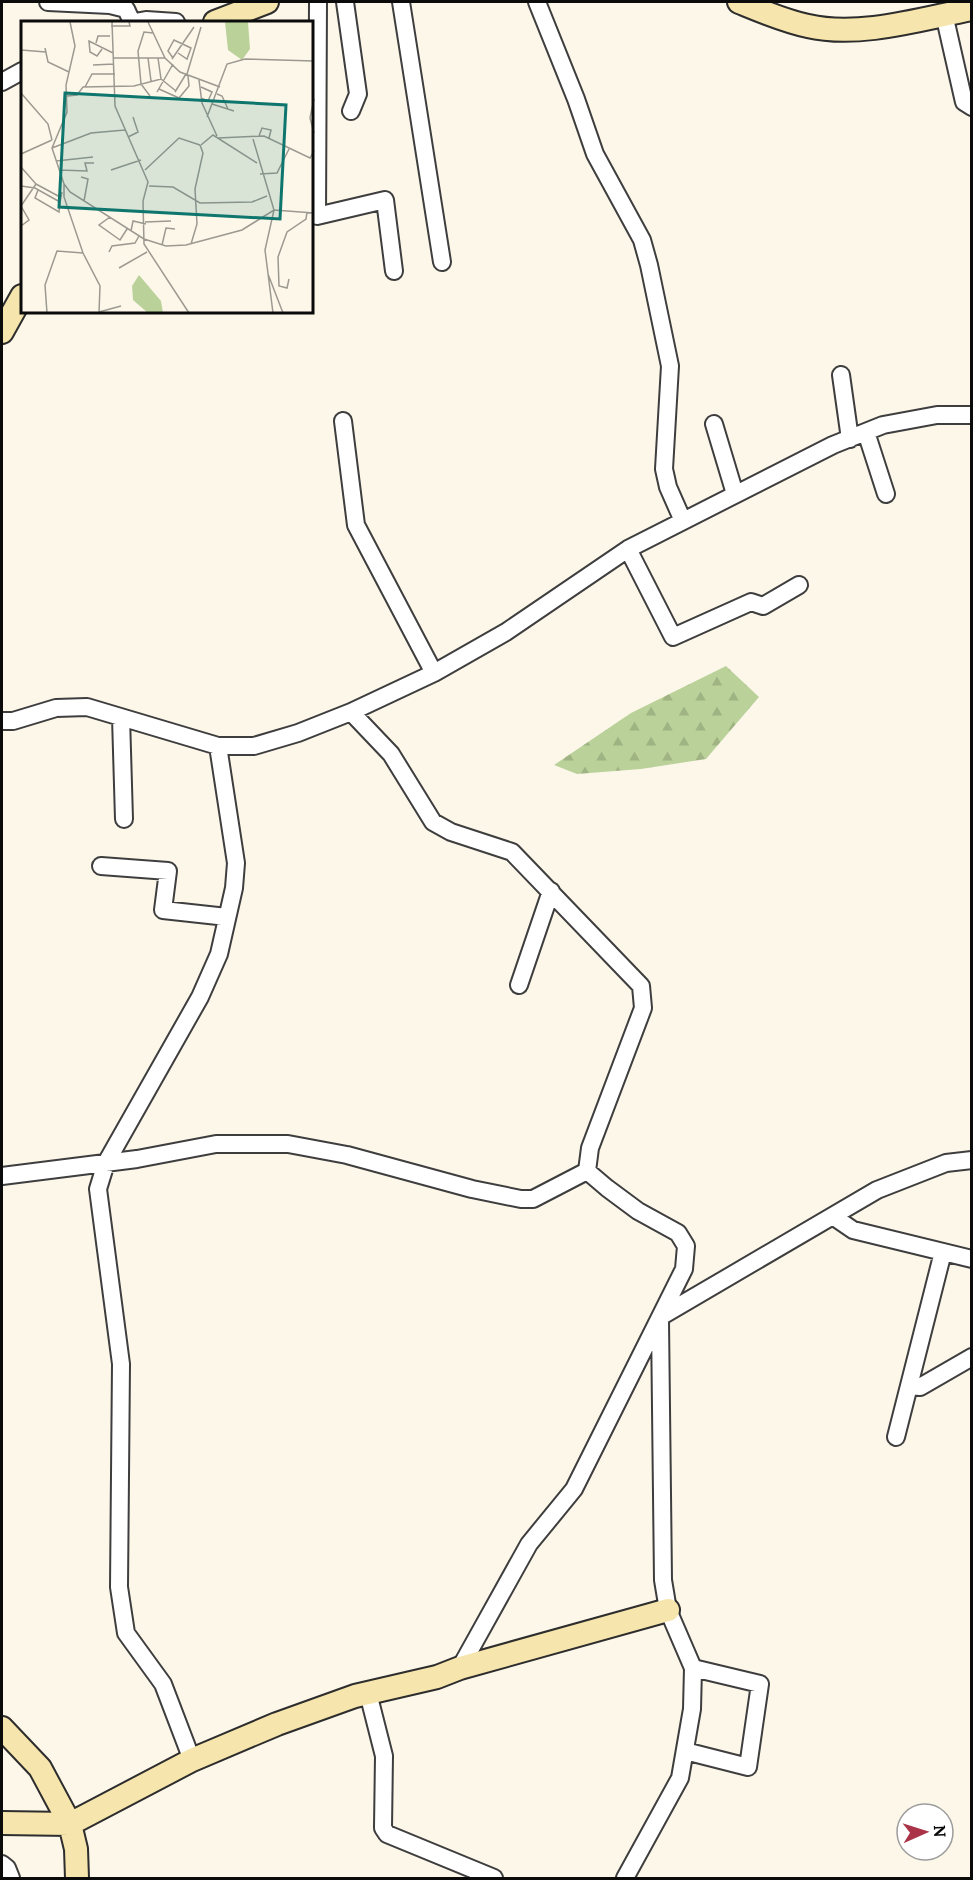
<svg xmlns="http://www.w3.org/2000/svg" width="973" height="1880" font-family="Lora,serif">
	<defs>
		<pattern id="forest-firs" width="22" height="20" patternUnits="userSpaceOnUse" patternTransform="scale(1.5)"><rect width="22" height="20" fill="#bad29a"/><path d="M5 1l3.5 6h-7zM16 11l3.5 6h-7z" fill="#9fb383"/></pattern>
	</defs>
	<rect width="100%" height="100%" fill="#fdf7ea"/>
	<!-- forest -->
	<path fill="url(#forest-firs)" d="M726,666L759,697L706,759L641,769L577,774L554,765L631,713Z"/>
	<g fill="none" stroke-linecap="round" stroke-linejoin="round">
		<!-- street casing -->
		<g stroke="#3e3e3e" stroke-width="20">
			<path id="street" d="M48,2L110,5L126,9L132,22
				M318,2L317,216L385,200L394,271
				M345,2L358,94L351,111
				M401,2L442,262
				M537,2L576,99L595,154L642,240L649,265L670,366L664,469L668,487L683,521
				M944,14L964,102L972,107
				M135,22L146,20L176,22
				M2,82L22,71
				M841,375L850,439
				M343,421L356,525L434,673
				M714,424L735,494
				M866,432L886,494
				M628,549L673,637L751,602L763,606L799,585
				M351,712L391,754L433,822L451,832L512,852L641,986L643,1008L590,1148L587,1171
				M121,717L124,819
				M2,721H13L56,708L87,707L218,746H254L298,733L351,712L434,673L506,632L628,549L833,445L883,425L937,415H972
				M101,866L168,871L163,910L227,917
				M519,985L551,891
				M2,1176L137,1159L216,1144H288L347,1155L472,1189L521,1199H533L587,1171
				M834,1217L853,1230L972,1259
				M660,1317L877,1190L946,1163L972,1160
				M909,1386L920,1387L972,1357
				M896,1437L943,1252
				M460,1668L529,1544L574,1489L684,1269L686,1246L678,1233L638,1211L607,1188L587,1171
				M368,1693L384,1756L383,1828L387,1834L494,1878
				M685,1751L748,1767L760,1684L693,1668
				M192,1760L163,1684L126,1633L119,1587L121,1364L98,1189L106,1163L200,997L219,954L234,888L236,863L218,746
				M2,1864L7,1868L11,1878
				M625,1878L680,1778L692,1709L693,1668L668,1610L663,1580L660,1321"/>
		</g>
		<!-- secondary casing -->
		<g stroke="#2d2d2d" stroke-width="26">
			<path id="secondary" d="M739,2C761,11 784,21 808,26C859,38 921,19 972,9
				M215,22L267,2
				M2,332L22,296
				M2,1728L40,1768L70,1824L76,1849L77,1878
				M2,1823L70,1824L192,1760L277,1724L355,1696L437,1677L460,1668L668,1610"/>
		</g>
		<!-- street -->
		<use href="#street" stroke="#fff" stroke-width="16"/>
		<!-- secondary -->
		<use href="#secondary" stroke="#f6e5ac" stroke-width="22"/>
	</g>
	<!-- overview -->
	<g transform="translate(21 21)">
		<rect width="292" height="292" fill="#fdf7ea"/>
		<path d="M204,1H227L229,28L221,39L207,29ZM118,254L140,280L142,292H127L112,279L111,265Z" fill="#bad29a"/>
		<path fill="none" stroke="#9c9991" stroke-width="1.5" d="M49,1L54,25L45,64L46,91L31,127L43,163L49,171L123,218L145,225L165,224L221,209L253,189L293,192M91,1L94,85L127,161L122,180L123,223L168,292M127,1L144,37L159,51L199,66M90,5H109L108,1M75,22L77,15H89M24,27L27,41L48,51M81,28L76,35L69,31L68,20L92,32M0,29L25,31M93,37H144M127,37L130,60M137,37L140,58M152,37L147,30L153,19L170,27L166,38L157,32M151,38L173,6M72,44L93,43M166,53L180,6M178,59L181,82L196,115M64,66L71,53H94M180,66L191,71L187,80L180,77M138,68L158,77L168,65L167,55M136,71L152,43M154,71L165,53M0,72L27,103L31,119M196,73L201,75L207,88M46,75L56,74L62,66L113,65L140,58L155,70M129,75L120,63L117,30L123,11L132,12M293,78L289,97L293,112M191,83L213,90M186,96L206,43L224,38L293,40M238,115L241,107L250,109L248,117M107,116L117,111L112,96M197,117L243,115L289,137L293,130M232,118L253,189L244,229L252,292M180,124L192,114L236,142M31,127L70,112L104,109M0,133L31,119M35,140L72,136M0,146L15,163L0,185M38,149L66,150L64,142H73M90,149L120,139M124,149L158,117L179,124M239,153L256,152L268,128M60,156L67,158L63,180M15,163L39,176M43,163V176L62,232L79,265L78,292M0,165L14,167L39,181L41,171M128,165L152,166L179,182L231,181L246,175M17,169L14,177L38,191L39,181M89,196L78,204L99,219L106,208M124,201L150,200M0,205L8,199L0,185M110,210L112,200L125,203M170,223L176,203L174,168L182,132L179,124M141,224L145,207L154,208M88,231L91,225L114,222L118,215M98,247L126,231M247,253L262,292M268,258L266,267L258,265L257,236L266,211L285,198L286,191M78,291L100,285M26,292L24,264L36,230L62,232"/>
		<path fill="#0f766e" fill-opacity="0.15" stroke="#0f766e" stroke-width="3" d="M44,72L265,84L259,198L38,186Z"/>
		<rect width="292" height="292" fill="none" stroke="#0b0b0b" stroke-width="3"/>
	</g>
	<!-- border -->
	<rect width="973" height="1880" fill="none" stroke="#0b0b0b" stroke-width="6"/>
	<!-- north arrow -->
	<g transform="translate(925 1832) rotate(87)"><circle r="28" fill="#ffffff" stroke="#9d9d9d" stroke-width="1.5"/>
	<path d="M0-4.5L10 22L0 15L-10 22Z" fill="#aa3347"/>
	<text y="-9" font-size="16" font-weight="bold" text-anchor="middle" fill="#0b0b0b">N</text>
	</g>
</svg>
